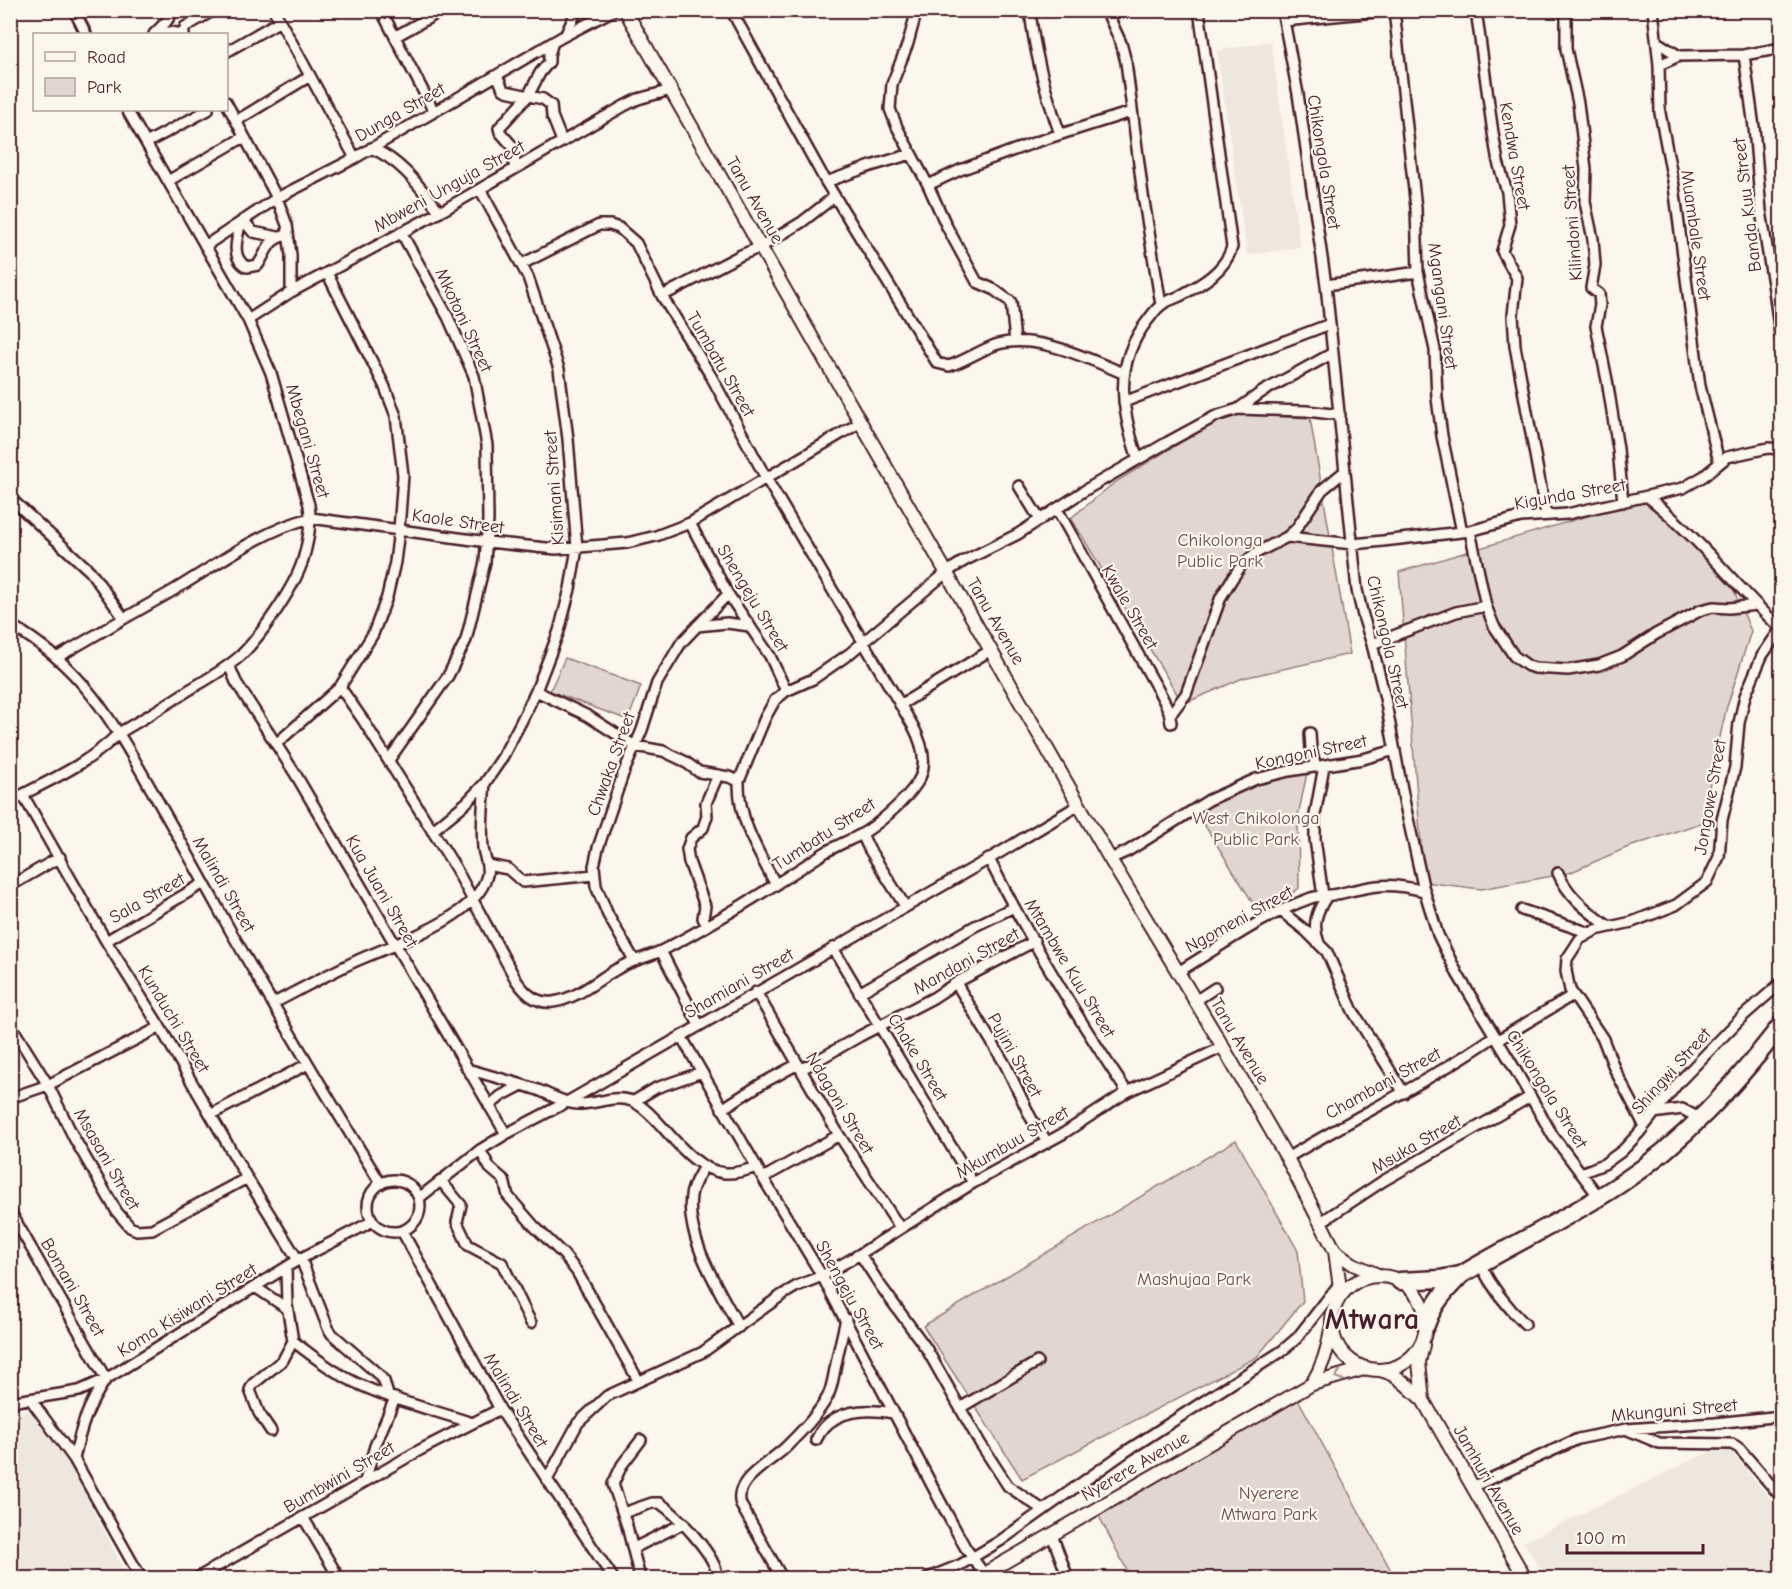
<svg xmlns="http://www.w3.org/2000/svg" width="1792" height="1589" font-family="'Comic Neue',sans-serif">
	<rect width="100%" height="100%" fill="#fbf7ec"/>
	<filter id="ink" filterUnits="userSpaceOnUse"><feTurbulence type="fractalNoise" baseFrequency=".0167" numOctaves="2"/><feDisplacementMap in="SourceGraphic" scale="12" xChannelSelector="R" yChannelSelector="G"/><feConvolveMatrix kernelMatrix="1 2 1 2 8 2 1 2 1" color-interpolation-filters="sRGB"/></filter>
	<g filter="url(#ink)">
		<!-- built -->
		<path fill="#eee7de" d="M1271,41L1300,247L1247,255L1217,51Z
			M29,1411L73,1470L128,1578H11V1413Z
			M1725,1444L1781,1512V1578H1546L1524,1542Z"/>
		<!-- green -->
		<path fill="#e2d7d0" stroke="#967b7e" stroke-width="1.5" d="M1227,414L1310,418L1350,654L1243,678L1183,704L1071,518L1114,483Z
			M1645,499L1729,579L1751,631L1726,710L1701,823L1626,848L1569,873L1481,889L1424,882L1399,572Z
			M565,658L641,686L628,720L550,691Z
			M1307,773L1298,816L1299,888L1261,916L1197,813L1234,791Z
			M1236,1140L1298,1251L1303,1301L1257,1357L1022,1479L923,1326Z
			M1298,1399L1395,1578H1131L1099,1516Z"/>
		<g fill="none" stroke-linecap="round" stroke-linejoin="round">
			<!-- minor casing -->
			<g stroke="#4a1f2b" stroke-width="14">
				<path id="minor" d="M74,10L86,34
					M274,10L355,158
					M381,10L434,112
					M731,10L826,182L937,363L949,366C965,361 979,351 995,345C1035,332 1086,358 1123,373
					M917,10L908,43L892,84L890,109L897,127L928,185L947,227L977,282L993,289L1011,302L1015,341
					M1030,10C1034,52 1046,94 1060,134
					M1106,10L1121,43L1126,62L1143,195L1161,305
					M1282,10L1298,94L1326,285L1357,590L1363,616L1372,644L1385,698L1405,805L1423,886L1438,935L1458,975L1512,1064L1553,1136L1599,1197
					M1394,10L1416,208L1418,272L1435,350L1437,398L1442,436L1462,532
					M1476,10L1493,133L1498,162L1507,192L1510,225L1502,251L1517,278L1513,315L1515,346L1546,515
					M1566,10V49L1578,103L1586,169L1585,202L1593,239L1595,265L1591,288L1599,294L1600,305L1596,326L1607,380L1618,449L1623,502
					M1653,10L1659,65L1660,113L1674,186L1700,386L1719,462
					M1284,21L1395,10
					M185,27L214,10
					M154,34L166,22L174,10
					M155,34L169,32L184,34
					M566,34L577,10
					M396,36L443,10
					M1657,42L1679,56
					M226,52L280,21
					M1744,55L1754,127L1761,211L1774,290L1782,350
					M1659,65L1679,56L1744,55L1782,48
					M497,75L503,89L506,91L543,99L551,105L552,116L562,141
					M226,102L277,198L287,225L291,255V292
					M236,121L310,76
					M146,143L208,110
					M371,148C401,160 420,187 440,212
					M514,169L515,149L500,132L499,128L528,96L540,73L549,62V55L553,42
					M168,181L244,137
					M826,182L871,166L911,154
					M928,185L960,170L1036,142L1131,112
					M243,220L253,232L278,237
					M241,222C237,238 230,258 247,267L258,265C268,250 268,238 288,235
					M205,246L277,198L355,158L562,37L614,10
					M1326,285L1418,272
					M662,296L741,255L761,247L802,222L834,197
					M248,320L291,292L440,212L624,106L638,99L671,90
					M1124,402L1330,324
					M1238,409L1262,392L1333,353
					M1138,459C1121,409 1113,364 1148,320C1152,315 1155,310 1160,306C1165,301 1174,299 1180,296C1202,284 1225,271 1232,247L1199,10
					M1019,486L1040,520
					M1648,497C1697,536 1735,585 1780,628
					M10,498L90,571L123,617
					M1057,509L1162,697L1169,711L1171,723
					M690,523L728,594L770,656L786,691
					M1470,531L1486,606L1494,626L1514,656L1528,666L1535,668L1568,670L1599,665L1622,656L1656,634L1701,610L1713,607L1729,608L1757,605
					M1287,537L1353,544L1383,541L1470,531L1521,517L1567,514L1683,488L1704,476L1727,457L1768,448L1782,449
					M10,625C86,667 118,731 159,803C183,845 207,888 230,930C279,1015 329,1100 381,1184
					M697,626L727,623L750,626
					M1372,644L1456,612L1486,606
					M58,657C95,635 132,614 169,593C214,567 261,530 311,518L488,542L556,549L627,543L656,536L690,523L861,422
					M229,665L236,682L296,775L506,1134
					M340,687L363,720L455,867L516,980C525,993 536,1004 553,1002C577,999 597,980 617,969C632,960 649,957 663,950C719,921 771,888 824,853C835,846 848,841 860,835C878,825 906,800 917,783C929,765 922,743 913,726L766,478L711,376L662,296L636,243L619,228L610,225H599L522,264
					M536,691L588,716L635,746L663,751L684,761L699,772L729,777L739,781
					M900,705L991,650
					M1170,715L1186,694L1221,597L1232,579L1241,566L1256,553L1287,537L1296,529L1322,490L1345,471
					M1310,733L1311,749L1316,767
					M276,744L340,687L373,634L387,597L395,562L399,530L403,475L396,416L384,385L327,273
					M389,760L448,676L466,640L485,562L488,520L487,445L474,376L448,317L401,232
					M23,795L106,941L160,1027L247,1178L298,1260
					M10,801C48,781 89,764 119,733C143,719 166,705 189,690C206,680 224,670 239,657C259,639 293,589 302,563C308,544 312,524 309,505L271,373L248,320L127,110
					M432,831L466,803L485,783L502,758L521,722L536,691L559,631L570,589L577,548L568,439L559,369L528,277L480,189
					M862,834L869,849L905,906
					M989,859C1029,939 1077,1017 1127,1092
					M1110,859L1128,851L1209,800L1256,779L1289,771L1363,759L1395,750
					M487,865L508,869L523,882L594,875
					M1558,873C1569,898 1588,911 1609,927
					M776,885C758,851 738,820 739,781L765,718L775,700L786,691L813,679L849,654L947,572L964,561L1018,534L1087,489L1168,442L1216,416L1238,409L1307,411L1340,415
					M10,886L60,857
					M1323,896L1315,839V815L1324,766
					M1522,910L1590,933
					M1281,911L1306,931L1327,952L1353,1011L1404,1093
					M707,926L703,918L705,906L689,862L687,849L691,838L703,828L707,816L706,803L718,775
					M106,941L204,883
					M1319,943C1312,925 1316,912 1327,896
					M833,948L973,1183
					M661,951L699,1025
					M634,960L608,915L596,886L594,866L598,848L623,774L642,730L657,683L681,643L728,594
					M1178,972C1220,947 1263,915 1311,898C1319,895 1329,896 1338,894C1374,885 1388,882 1424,891
					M956,983L1005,1064L1031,1118L1047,1142
					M756,992L839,1135L900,1228
					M859,993L975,926L1014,907
					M1195,1001L1215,988
					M274,1003C301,989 328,974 356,961C393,944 477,919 487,875C489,865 484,857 483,848C481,826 483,805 485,783
					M10,1024L48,1085L74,1138L117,1212L130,1227L137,1230L152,1229L247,1178
					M681,1036L763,1178L822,1276L947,1514L965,1547L984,1574
					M1498,1040L1573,995
					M467,1069C491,1076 515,1082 538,1090C551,1095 564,1103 577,1104C595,1105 615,1094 632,1101C642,1105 650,1114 657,1121C675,1140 697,1171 725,1173C736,1174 747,1170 757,1167
					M802,1069L860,1036L933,998L959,981L1035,941
					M10,1098L48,1085L160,1027
					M634,1101L656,1088L702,1072
					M489,1106L501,1096L522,1085
					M722,1109L761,1084L798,1064
					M1653,1113L1682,1109L1701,1119
					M212,1114L308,1064
					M1644,1125L1615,1070L1603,1039L1570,990L1566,971L1567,959L1580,939L1587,935L1596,930L1632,922L1676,905L1707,882L1719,857L1722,820L1735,767L1739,723L1745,696L1762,656L1782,627
					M480,1150L490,1168L504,1180L508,1196L534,1226L564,1255L577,1272L638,1380
					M1287,1158C1356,1116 1429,1082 1495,1036
					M704,1166C699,1176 692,1185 691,1196C685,1238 720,1291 739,1327
					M1581,1173L1604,1164L1622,1151L1639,1133L1678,1083L1742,1017L1782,982
					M763,1178L839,1135
					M368 1206a26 26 0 1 1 52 0a26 26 0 1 1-52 0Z
					M441,1181L461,1205L457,1222L468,1245L502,1263L531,1323
					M419,1198L480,1150L506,1134L567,1102L989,859L1079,805
					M10,1211L106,1379C87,1407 81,1427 74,1459
					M1321,1222L1383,1181L1530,1097
					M402,1231L500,1409L613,1578
					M860,1254L880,1285L926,1348L980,1443L1008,1486L1043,1510
					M301,1259L328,1328L332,1334L378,1374L384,1381L388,1395
					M1480,1264C1492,1288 1506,1306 1525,1324
					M255,1287L288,1309
					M293,1341C312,1356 332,1371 354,1382C391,1400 433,1410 472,1423
					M31,1400L74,1459L141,1578
					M10,1402L79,1391L106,1379L298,1260L373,1221
					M960,1408L1037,1362
					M1628,1430L1659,1443L1732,1444L1739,1448L1782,1498
					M271,1431L259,1413L250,1390L253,1384L283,1360L293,1341L287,1305L286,1268
					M816,1440C830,1409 865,1408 894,1413
					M547,1480L578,1423L607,1396L703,1352L782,1295L797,1286L822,1276L860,1254L973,1183L1064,1133L1127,1092L1223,1047
					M365,1481L375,1446L395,1398
					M1472,1487L1578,1439L1626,1429L1715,1423L1782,1416
					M623,1513L652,1503H660C676,1514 719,1558 717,1578
					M303,1517L339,1578
					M1052,1535L1068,1578
					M634,1548L684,1523
					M197,1578L420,1450L500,1409
					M640,1578L627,1526L613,1484L622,1465L641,1440
					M782,1578L741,1505C732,1480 771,1462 786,1447C801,1432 818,1415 828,1396C832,1387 833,1379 835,1369C838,1353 842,1336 846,1319
					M928,1578L960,1565L1000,1541L1125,1452L1282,1351L1297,1338L1340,1283"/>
			</g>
			<!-- tertiary casing -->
			<g stroke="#4a1f2b" stroke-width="16">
				<path id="tertiary" d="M625,10L1110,859L1223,1047L1287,1158L1335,1251L1341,1295
					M1335,1251L1353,1264L1378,1275
					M1332 1323a47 47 0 1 1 94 0a47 47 0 1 1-94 0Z
					M1423,1345L1419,1362L1423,1400
					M1380,1370C1397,1373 1410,1389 1423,1400L1525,1578
					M1312,1384C1323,1366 1328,1350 1331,1329
					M977,1578L1312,1384L1367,1368"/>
			</g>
			<!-- trunk casing -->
			<g stroke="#4a1f2b" stroke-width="21">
				<path id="trunk" d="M1400,1281L1440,1279L1460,1275
					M1426,1325C1433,1304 1445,1291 1461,1275C1513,1244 1569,1218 1620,1184C1684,1142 1735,1085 1782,1024"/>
			</g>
			<!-- minor -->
			<use href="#minor" stroke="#fbf7ec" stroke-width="9"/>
			<!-- tertiary -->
			<use href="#tertiary" stroke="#fbf7ec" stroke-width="12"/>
			<!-- trunk -->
			<use href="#trunk" stroke="#fbf7ec" stroke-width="16"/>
		</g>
		<!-- one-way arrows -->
		<defs><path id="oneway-chevron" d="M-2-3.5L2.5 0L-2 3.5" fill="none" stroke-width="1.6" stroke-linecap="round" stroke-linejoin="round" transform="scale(1.5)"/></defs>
		<use stroke="#ab9695" href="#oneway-chevron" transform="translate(1339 1376) rotate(162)"/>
	</g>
	<g text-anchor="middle" stroke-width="4.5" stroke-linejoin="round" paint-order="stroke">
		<!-- street labels -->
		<g font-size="18" fill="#4a1f2b" stroke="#fbf7ec">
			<text transform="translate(400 112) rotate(-30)" y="6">Dunga Street</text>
			<text transform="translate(1515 156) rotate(80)" y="6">Kendwa Street</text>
			<text transform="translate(1324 162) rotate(81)" y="6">Chikongola Street</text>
			<text transform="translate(449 186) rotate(-29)" y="6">Mbweni Unguja Street</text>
			<text transform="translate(755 200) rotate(60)" y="6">Tanu Avenue</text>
			<text transform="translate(1747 205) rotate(-97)" y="6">Banda Kuu Street</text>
			<text transform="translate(1572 223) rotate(-94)" y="6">Kilindoni Street</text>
			<text transform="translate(1696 235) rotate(82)" y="6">Muambale Street</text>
			<text transform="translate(1443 306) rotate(82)" y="6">Mgangani Street</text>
			<text transform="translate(464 320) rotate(65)" y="6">Mkotoni Street</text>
			<text transform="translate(721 364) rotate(60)" y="6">Tumbatu Street</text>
			<text transform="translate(308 441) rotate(74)" y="6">Mbegani Street</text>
			<text transform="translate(554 488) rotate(-94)" y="6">Kisimani Street</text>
			<text transform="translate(1570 494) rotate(-10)" y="6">Kigunda Street</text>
			<text transform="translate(458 521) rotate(8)" y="6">Kaole Street</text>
			<text transform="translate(753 598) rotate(59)" y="6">Shengeju Street</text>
			<text transform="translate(1130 607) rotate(60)" y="6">Kwale Street</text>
			<text transform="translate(996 621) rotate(60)" y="6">Tanu Avenue</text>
			<text transform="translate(1388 642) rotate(77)" y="6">Chikongola Street</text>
			<text transform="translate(1311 752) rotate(-12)" y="6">Kongoni Street</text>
			<text transform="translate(611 764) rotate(-70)" y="6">Chwaka Street</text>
			<text transform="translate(1710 797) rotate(-80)" y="6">Jongowe Street</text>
			<text transform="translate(824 834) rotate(-33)" y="6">Tumbatu Street</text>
			<text transform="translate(224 884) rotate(60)" y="6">Malindi Street</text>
			<text transform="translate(382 891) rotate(60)" y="6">Kua Juani Street</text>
			<text transform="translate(147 898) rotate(-30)" y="6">Sala Street</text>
			<text transform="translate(1239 919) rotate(-29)" y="6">Ngomeni Street</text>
			<text transform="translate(966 961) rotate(-29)" y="6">Mandani Street</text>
			<text transform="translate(1070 968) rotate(59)" y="6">Mtambwe Kuu Street</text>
			<text transform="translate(739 983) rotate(-30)" y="6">Shamiani Street</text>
			<text transform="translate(174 1019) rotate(59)" y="6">Kunduchi Street</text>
			<text transform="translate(1240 1041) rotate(59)" y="6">Tanu Avenue</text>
			<text transform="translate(1015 1055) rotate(61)" y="6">Pujini Street</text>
			<text transform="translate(918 1057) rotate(59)" y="6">Chake Street</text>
			<text transform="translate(1671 1071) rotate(-48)" y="6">Shingwi Street</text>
			<text transform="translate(1383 1083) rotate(-29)" y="6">Chambani Street</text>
			<text transform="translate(1547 1089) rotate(58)" y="6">Chikongola Street</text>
			<text transform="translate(840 1103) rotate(59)" y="6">Ndagoni Street</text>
			<text transform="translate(1012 1142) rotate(-30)" y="6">Mkumbuu Street</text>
			<text transform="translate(1416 1144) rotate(-30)" y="6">Msuka Street</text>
			<text transform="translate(107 1159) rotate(60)" y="6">Msasani Street</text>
			<text transform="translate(73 1287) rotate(60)" y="6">Bomani Street</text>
			<text transform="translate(850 1295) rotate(61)" y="6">Shengeju Street</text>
			<text transform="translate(187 1310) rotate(-32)" y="6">Koma Kisiwani Street</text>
			<text transform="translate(516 1400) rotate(59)" y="6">Malindi Street</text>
			<text transform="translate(1674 1410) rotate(-5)" y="6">Mkunguni Street</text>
			<text transform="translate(1135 1466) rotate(-30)" y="6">Nyerere Avenue</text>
			<text transform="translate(339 1477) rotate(-30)" y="6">Bumbwini Street</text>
			<text transform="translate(1489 1480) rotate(60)" y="6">Jamhuri Avenue</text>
		</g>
		<!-- park labels -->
		<g font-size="18" fill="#704d54" stroke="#fbf7ec">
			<text x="1220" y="546">Chikolonga<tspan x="1220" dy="21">Public Park</tspan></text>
			<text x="1256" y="824">West Chikolonga<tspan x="1256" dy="21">Public Park</tspan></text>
			<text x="1194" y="1285">Mashujaa Park</text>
			<text x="1269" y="1499">Nyerere<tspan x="1269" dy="21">Mtwara Park</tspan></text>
		</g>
		<!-- town labels -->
		<g font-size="30" font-weight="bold" fill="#4a1f2b" stroke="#fbf7ec">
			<text x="1372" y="1329">Mtwara</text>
		</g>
	</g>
	<!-- margin -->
	<rect width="1792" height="1589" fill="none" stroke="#fbf7ec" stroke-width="36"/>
	<rect x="18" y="18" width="1756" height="1553" fill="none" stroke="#4a1f2b" stroke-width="2" filter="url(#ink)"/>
	<!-- legend -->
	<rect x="33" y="33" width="195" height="78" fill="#fbf7ec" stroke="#b4a19f" stroke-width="1.5"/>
	<rect x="45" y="52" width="30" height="9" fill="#fbf7ec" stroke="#b4a19f" stroke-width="1.5"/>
	<text x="87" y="63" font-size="18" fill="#4a1f2b">Road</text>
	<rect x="45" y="78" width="30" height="18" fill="#e2d7d0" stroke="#b4a19f" stroke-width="1.5"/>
	<text x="87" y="93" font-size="18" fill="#4a1f2b">Park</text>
	<!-- scale -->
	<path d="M1567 1544v9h136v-9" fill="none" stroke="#4a1f2b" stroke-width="3"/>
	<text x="1576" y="1544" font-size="18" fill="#4a1f2b" stroke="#fbf7ec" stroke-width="4.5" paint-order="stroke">100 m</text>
</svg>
